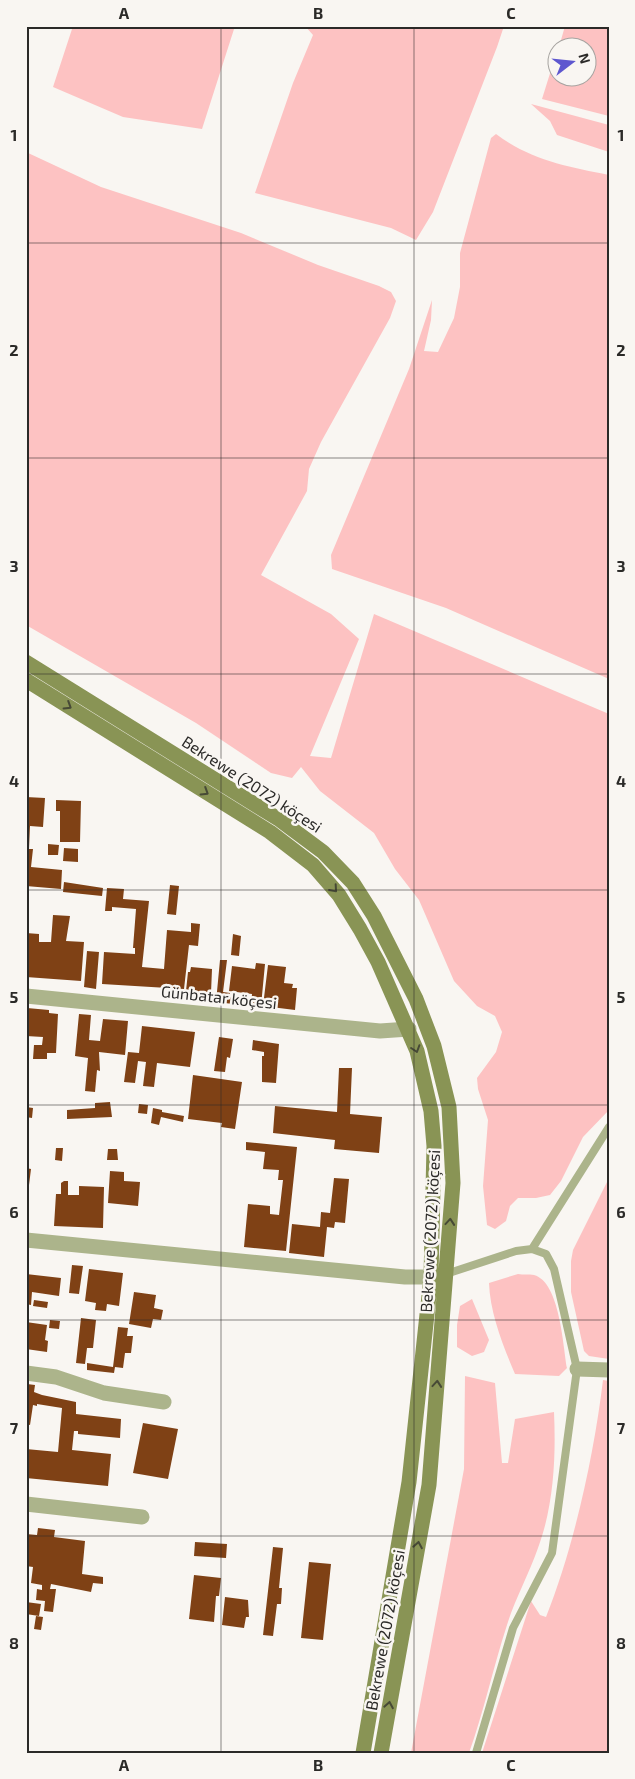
<svg xmlns="http://www.w3.org/2000/svg" width="635" height="1779" font-family="'Exo 2',sans-serif">
	<rect width="100%" height="100%" fill="#f9f6f2"/>
	<!-- green -->
	<path fill="#fdc2c2" d="M73,26H235L202,129L123,117L53,87Z
		M305,26H504L497,47L433,212L416,240L391,228L255,193L293,83L313,35Z
		M565,26H609V116L542,99L557,51L558,78H588V48L559,47Z
		M531,104L609,125V152L557,135L550,121Z
		M496,134C530,160 568,167 609,175V679L446,608L332,569L331,555L409,369L432,300L431,320L424,351L438,352L454,318L460,287V253L491,138Z
		M26,152L101,187L241,233L318,265L379,286L391,292L396,301L390,318L321,442L309,469L307,491L261,575L331,614L359,639L310,756L331,758L374,614L609,714V1110L583,1137L561,1181L550,1195L536,1198H518L510,1206L506,1221L495,1229L487,1225L483,1186L488,1120L478,1089L477,1078L496,1052L502,1032L495,1016L477,1006L454,981L419,900L395,869L374,833L320,791L301,767L292,778L271,773L196,723L26,625Z
		M609,1178V1359L589,1356L584,1351L571,1292V1261L573,1250Z
		M518,1274C523,1275 529,1274 534,1275C560,1282 563,1346 567,1368L559,1376L515,1374C503,1346 490,1313 489,1283Z
		M472,1299L489,1340L484,1352L472,1356L457,1347V1325L460,1306Z
		M465,1376L495,1383L502,1463H508L515,1419L554,1412C556,1456 554,1505 538,1548C529,1574 515,1599 507,1625C493,1668 484,1711 469,1753H411L464,1469Z
		M603,1380L609,1381V1753H482L531,1601L540,1615L546,1617C574,1547 594,1455 603,1380Z"/>
	<!-- building -->
	<path fill="#7f4115" d="M26,797L45,798L43,827L30,826L29,849H33L31,867L62,870L61,889L26,886Z
		M56,800L81,801L80,842H60V811H56Z
		M48,844L59,845L58,855H48Z
		M64,848L78,849V862L63,861Z
		M64,882L103,888L102,896L63,892Z
		M170,885L179,886L176,915L167,914Z
		M107,888L124,889L123,899L149,901L142,967L164,969L167,930L191,932V923L200,924L198,946L189,945L184,989L102,984L104,952L135,954V948H133L136,909L112,907V911H105Z
		M53,915L70,916L66,941L84,942L81,981L26,977V933L39,934V942H51Z
		M233,934L241,936L239,956L231,955Z
		M87,951L99,952L96,989L84,987Z
		M220,960H227L223,992L230,993V997L242,999V1005L216,1002Z
		M256,963L265,964L261,1006L251,1005L252,994L229,991L232,966L255,969Z
		M268,965L286,967L284,983L293,984L292,988H297L295,1010L263,1006Z
		M191,967L212,969L211,993L186,991L188,972H190Z
		M27,1008L49,1010V1013L58,1014L56,1053H47V1059H33L34,1045H42L43,1037L26,1036Z
		M79,1014L91,1015L89,1040L100,1041L103,1019L128,1021L125,1055L99,1052L100,1071L97,1070L95,1092L85,1091L88,1058L75,1056Z
		M142,1026L195,1032L190,1067L157,1063L154,1087L143,1086L146,1062L138,1061L135,1083L124,1082L128,1052L139,1053Z
		M219,1037L233,1039L230,1058L227,1057L225,1072L214,1071Z
		M253,1040L279,1044L276,1083L262,1082V1056H264V1052L252,1050Z
		M339,1068H352L350,1114L382,1117L379,1153L334,1149L335,1140L273,1133L275,1106L337,1112Z
		M193,1075L242,1082L235,1129L221,1127L222,1123L188,1119Z
		M110,1102L112,1117L67,1119V1110L95,1108V1103Z
		M139,1104L148,1105L147,1114L138,1113Z
		M26,1107L33,1108L32,1118L26,1117Z
		M153,1108L162,1110V1112L184,1116L183,1122L161,1117L159,1125L151,1123Z
		M246,1142L297,1147L286,1251L244,1247L248,1204L270,1206V1214L279,1215L283,1180H278L279,1170L263,1169L265,1152L246,1150Z
		M56,1148H63L62,1161L55,1160Z
		M108,1149H117L118,1160H107Z
		M26,1168L31,1169L29,1185H26Z
		M110,1171L124,1172V1181L140,1182L138,1206L108,1203Z
		M334,1178L349,1179L345,1223L335,1222L334,1228L327,1227L324,1257L289,1253L292,1224L320,1227L321,1212L330,1213Z
		M64,1181H68V1195H79V1186L104,1187L103,1228L54,1226L56,1194H61V1183Z
		M72,1265L83,1266L79,1294L69,1293Z
		M89,1269L123,1273L119,1306L107,1304L106,1311L95,1310L96,1303L85,1301Z
		M26,1274L61,1278L59,1296L32,1292L31,1305L26,1304Z
		M134,1292L156,1295L154,1308L163,1310L161,1320L153,1319L151,1328L129,1324Z
		M34,1300L48,1302L47,1308L33,1306Z
		M81,1318L96,1320L93,1348H87L85,1364L76,1363Z
		M50,1320L60,1321L59,1329L49,1328Z
		M26,1322L47,1325L45,1340L48,1341L47,1352L26,1349Z
		M118,1327L128,1328L127,1336H133L131,1353H125L123,1368L115,1367L114,1373L87,1370V1363L113,1367Z
		M27,1384L35,1385L34,1392L42,1395L76,1402V1414L121,1419L120,1438L78,1434V1431H74L72,1450L111,1454L108,1486L26,1478V1449L58,1452L62,1408L37,1404V1406L33,1405L30,1425L26,1424Z
		M143,1423L178,1429L168,1479L133,1473Z
		M38,1528L55,1530L54,1537L85,1541L82,1574L103,1577V1584L93,1583L91,1592L51,1584L50,1589H56L53,1612L44,1611L45,1601L36,1600L37,1589L42,1590V1585L31,1583L33,1567L26,1566V1534L37,1535Z
		M195,1542L227,1544L226,1558L194,1556Z
		M273,1547L283,1548L279,1588H282L281,1604H277L273,1636L263,1635Z
		M309,1562L331,1564L323,1640L301,1638Z
		M194,1575L221,1578L219,1596H216L214,1622L189,1619Z
		M225,1597L248,1600L249,1617H246L244,1628L222,1625Z
		M26,1602L41,1604L39,1616L26,1614Z
		M36,1616L43,1617L41,1630L34,1629Z"/>
	<g fill="none" stroke-linecap="round" stroke-linejoin="round">
		<!-- lane -->
		<path stroke="#acb48b" stroke-width="8" d="M532,1249L609,1127
			M446,1274L516,1251L532,1249L546,1254L554,1269L577,1369L552,1553L513,1628L476,1753"/>
		<!-- street -->
		<path stroke="#acb48b" stroke-width="15" d="M26,996L380,1031L409,1029
			M26,1240L405,1277H431
			M577,1369L609,1370
			M26,1373L56,1377L104,1393L164,1402
			M26,1504L142,1517"/>
		<!-- secondary -->
		<path stroke="#899455" stroke-width="15" d="M26,662L280,820L323,852L353,883L374,916L416,999L434,1046L449,1107L453,1183L429,1485L381,1753
			M26,680L270,832L313,865L339,895L360,929L378,962L417,1051L431,1111L434,1146L431,1277L409,1482L363,1753"/>
	</g>
	<!-- one-way arrows -->
	<defs><path id="oneway-chevron" d="M-2-3.5L2.5 0L-2 3.5" fill="none" stroke-width="1.6" stroke-linecap="round" stroke-linejoin="round" transform="scale(1.25)"/></defs>
	<g stroke="#474a36">
		<use href="#oneway-chevron" transform="translate(68 706) rotate(32)"/>
		<use href="#oneway-chevron" transform="translate(205 792) rotate(32)"/>
		<use href="#oneway-chevron" transform="translate(334 889) rotate(49)"/>
		<use href="#oneway-chevron" transform="translate(416 1049) rotate(72)"/>
		<use href="#oneway-chevron" transform="translate(450 1222) rotate(-85)"/>
		<use href="#oneway-chevron" transform="translate(437 1384) rotate(-85)"/>
		<use href="#oneway-chevron" transform="translate(418 1545) rotate(-80)"/>
		<use href="#oneway-chevron" transform="translate(389 1705) rotate(-80)"/>
	</g>
	<!-- grid -->
	<path fill="none" stroke="#2b2a28" stroke-width="1" stroke-opacity="0.55" d="M221,26V1753M414,26V1753M26,243H609M26,458H609M26,674H609M26,890H609M26,1105H609M26,1320H609M26,1536H609"/>
	<g text-anchor="middle" stroke-width="5" stroke-linejoin="round" paint-order="stroke">
		<!-- street labels -->
		<g font-size="16" fill="#2b2a28" stroke="#f9f6f2">
			<text transform="translate(252 784) rotate(33)" y="6">Bekrewe (2072) köçesi</text>
			<text transform="translate(219 997) rotate(6)" y="6">Günbatar köçesi</text>
			<text transform="translate(430 1231) rotate(-87)" y="6">Bekrewe (2072) köçesi</text>
			<text transform="translate(385 1630) rotate(-80)" y="6">Bekrewe (2072) köçesi</text>
		</g>
	</g>
	<!-- border -->
	<rect width="635" height="1779" fill="none" stroke="#f9f6f2" stroke-width="55"/>
	<!-- north arrow -->
	<g transform="translate(572 62) rotate(74)"><circle r="24" fill="#f9f6f2" stroke="#a7a4a1"/>
	<path d="M0-4L9 19L0 12L-9 19Z" fill="#5e57cf"/>
	<text y="-8" font-size="14" font-weight="bold" text-anchor="middle" fill="#2b2a28">N</text>
	</g>
	<rect x="28" y="28" width="580" height="1724" fill="none" stroke="#2b2a28" stroke-width="2"/>
	<g font-size="16" text-anchor="middle" font-weight="bold" fill="#2b2a28">
		<text x="124" y="19">A</text>
		<text x="318" y="19">B</text>
		<text x="511" y="19">C</text>
		<text x="14" y="141">1</text>
		<text x="621" y="141">1</text>
		<text x="14" y="356">2</text>
		<text x="621" y="356">2</text>
		<text x="14" y="572">3</text>
		<text x="621" y="572">3</text>
		<text x="14" y="787">4</text>
		<text x="621" y="787">4</text>
		<text x="14" y="1003">5</text>
		<text x="621" y="1003">5</text>
		<text x="14" y="1218">6</text>
		<text x="621" y="1218">6</text>
		<text x="14" y="1434">7</text>
		<text x="621" y="1434">7</text>
		<text x="14" y="1649">8</text>
		<text x="621" y="1649">8</text>
		<text x="124" y="1771">A</text>
		<text x="318" y="1771">B</text>
		<text x="511" y="1771">C</text>
	</g>
</svg>
